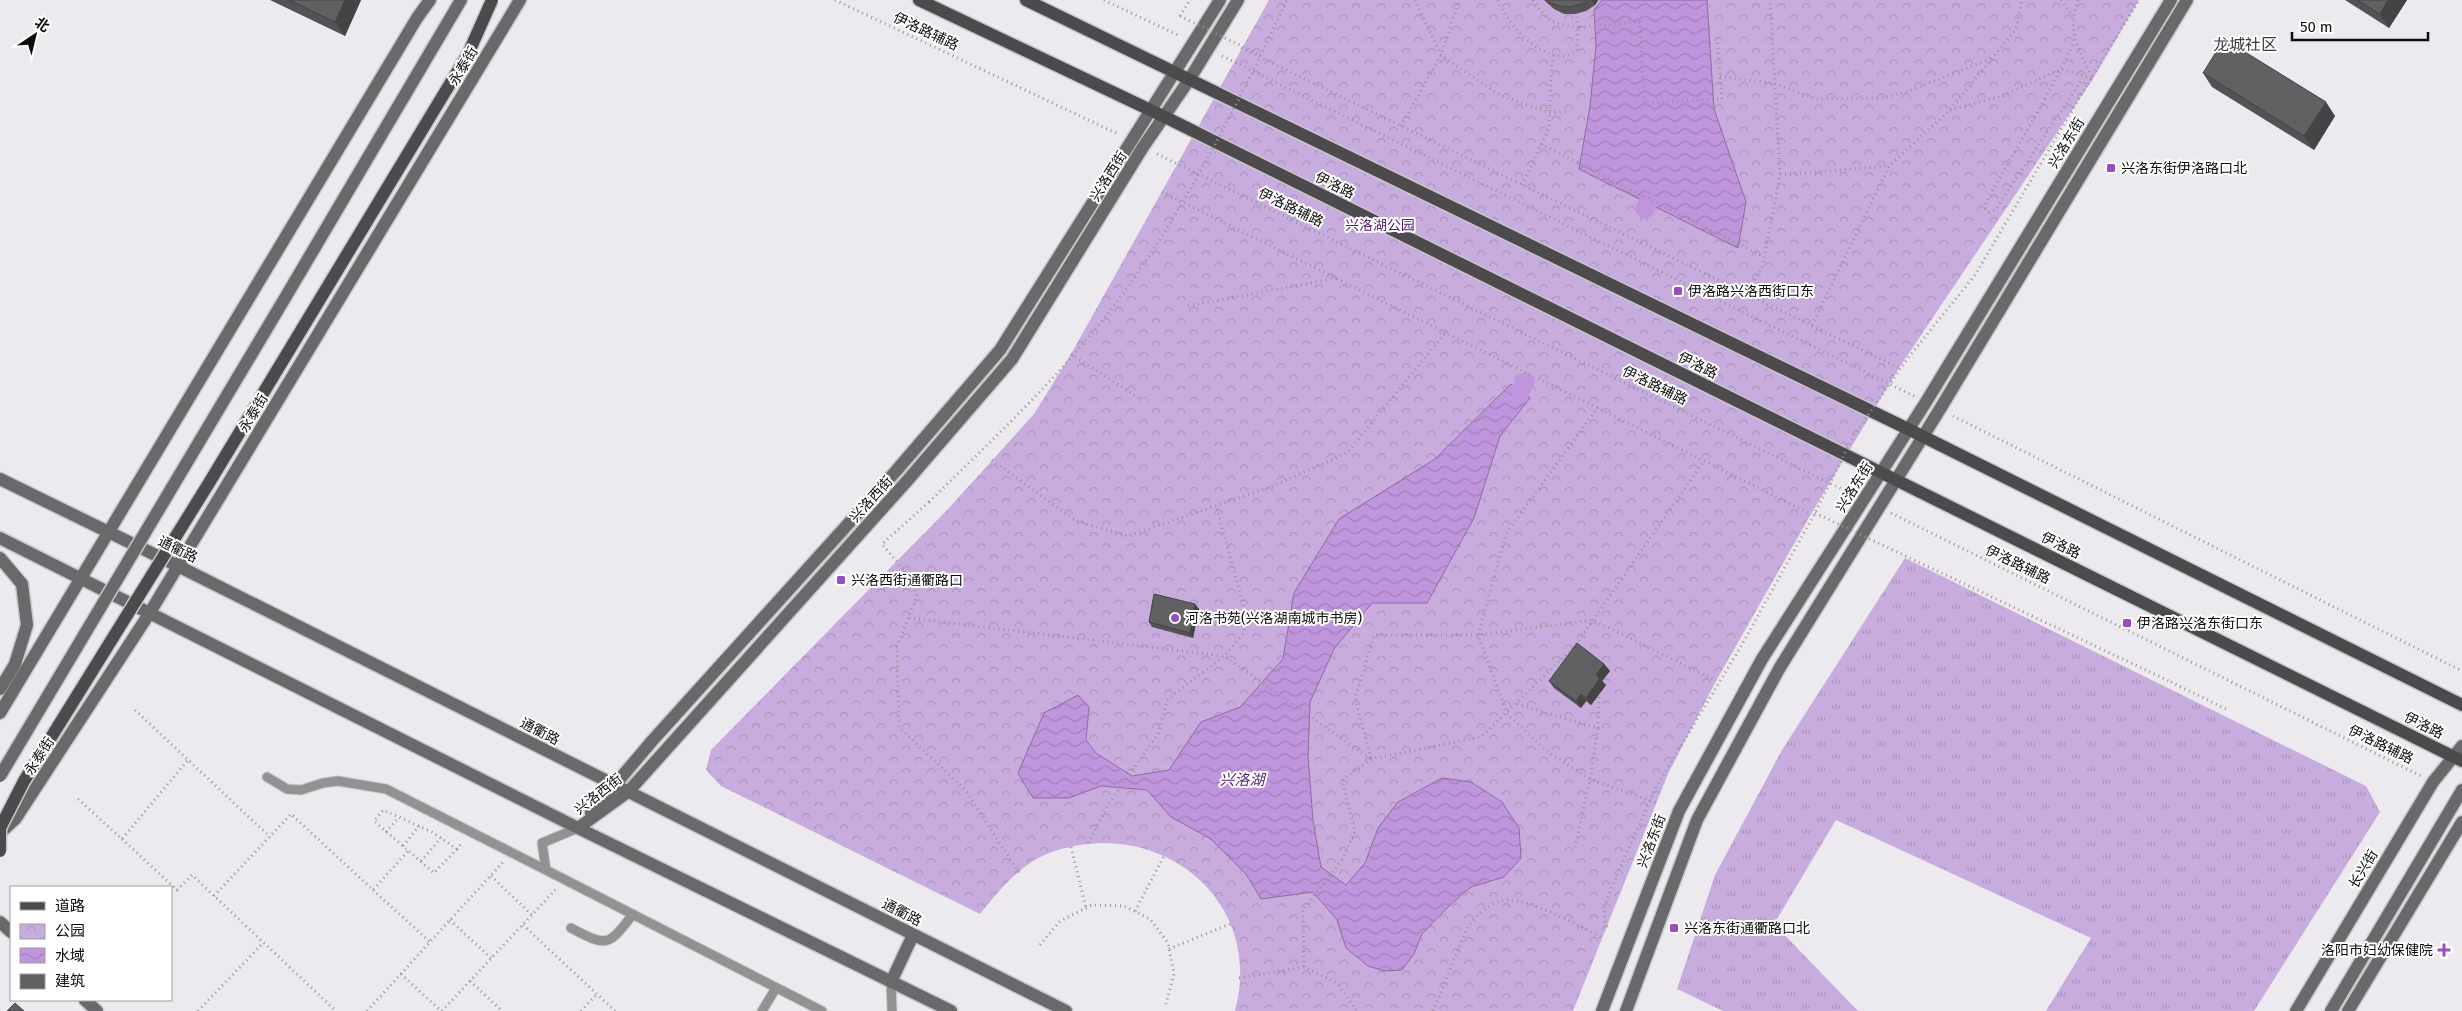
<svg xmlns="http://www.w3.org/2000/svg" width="2462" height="1011" font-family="'Fira Sans','Noto Sans SC',sans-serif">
	<defs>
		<pattern id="grass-tufts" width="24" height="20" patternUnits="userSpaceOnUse" patternTransform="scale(1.25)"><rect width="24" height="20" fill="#c8acdd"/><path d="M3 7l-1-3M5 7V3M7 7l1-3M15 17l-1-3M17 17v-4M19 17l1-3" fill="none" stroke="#ab93bc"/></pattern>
		<pattern id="park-crowns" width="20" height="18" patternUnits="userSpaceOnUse" patternTransform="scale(1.25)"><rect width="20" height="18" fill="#c8acdd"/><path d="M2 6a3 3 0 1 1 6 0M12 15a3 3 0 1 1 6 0" fill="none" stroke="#ab93bc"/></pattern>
		<pattern id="water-waves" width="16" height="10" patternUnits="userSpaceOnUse" patternTransform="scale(1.25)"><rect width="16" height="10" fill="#bf95dd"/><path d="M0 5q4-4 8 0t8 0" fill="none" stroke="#a37fbc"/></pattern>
	</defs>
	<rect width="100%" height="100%" fill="#eceaee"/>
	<!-- grass -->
	<path fill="url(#grass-tufts)" d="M1905,558L2366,786L2380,812L2254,1011H2046L2091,938L1836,820L1774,924L1858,1011H1723L1677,989L1715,875L1782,750Z"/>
	<!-- park -->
	<path fill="url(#park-crowns)" fill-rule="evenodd" d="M1269,0H1602L1594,10L1596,46L1590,106L1580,169L1746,202L1714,109L1707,0H2139L2093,79L1899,368L1811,514L1716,681L1668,774L1573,1011H1235C1266,896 1153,812 1047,854C1019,865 998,892 980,914L721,786L706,770L711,750L949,508L1034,414L1071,354ZM1511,385L1529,398L1500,436L1474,518L1427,603H1372L1334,649L1310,702L1308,756L1313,820L1321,867L1346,885L1365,863L1378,828L1471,782L1502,802L1519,828L1504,877L1471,887L1449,906L1422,934L1414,954L1368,966L1346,948L1337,920L1313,892L1261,899L1246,874L1211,839L1171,817L1147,790L1101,786L1069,798L1089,708L1086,740L1096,753L1132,776L1169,770L1201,722L1240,707L1283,659L1294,593L1339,519L1435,459Z"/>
	<!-- water -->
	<path fill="url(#water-waves)" stroke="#8a6c9f" d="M1602,0H1707L1714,109L1746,202L1738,248L1579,169L1590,106L1596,46L1594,10Z
		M1511,384L1530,398L1500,436L1474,518L1427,603H1372L1334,649L1310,702L1308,756L1313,820L1321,867L1346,885L1365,863L1378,828L1398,802L1442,778L1471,782L1502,802L1519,828L1521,858L1504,877L1471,887L1449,906L1422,934L1414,954L1402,970L1384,971L1368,966L1346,948L1337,920L1313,892L1261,899L1246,874L1211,839L1171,817L1147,790L1101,786L1069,798H1033L1018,773L1044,713L1078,695L1089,707L1086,740L1096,753L1132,776L1169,770L1201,722L1240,707L1283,659L1294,593L1339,519L1435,459Z"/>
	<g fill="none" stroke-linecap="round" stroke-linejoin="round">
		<!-- canal -->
		<path stroke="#bf95dd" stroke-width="19" d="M1645,209L1648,203
			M1520,391L1525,382"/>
		<!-- lane casing -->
		<g stroke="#c8c6ca" stroke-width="11">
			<path id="lane" d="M267,777L287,789L301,790L323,783L338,781L386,789L546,870
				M578,828L542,843L546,870L822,1011
				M571,928C607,947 608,947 633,914
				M891,982L892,1011
				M762,1011L776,988"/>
		</g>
		<!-- secondary casing -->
		<g stroke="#c8c6ca" stroke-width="15">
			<path id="secondary" d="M285,298L461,0
				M0,479L178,566L1066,1011
				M0,538L578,828L951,1011
				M0,558L22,584L27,625L15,664L0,689
				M0,713L417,18L430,0
				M591,813L652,741L896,471L1000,350L1220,0
				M578,828L628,792L907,481L1012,359L1143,147L1189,80L1238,0
				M0,833L16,818L149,614L520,0
				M0,922L11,932
				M891,982L913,935
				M85,1000L97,1011
				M1602,1011L1679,811L1762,659L1926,402L2171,0
				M1626,1011L1697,820L1779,669L1940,409L2187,0
				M2296,1011L2433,782L2462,746
				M2331,1011L2462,790
				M2348,1011L2462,822"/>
		</g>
		<!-- primary casing -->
		<g stroke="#c8c6ca" stroke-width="15">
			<path id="primary" d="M919,0L1165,117L2462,761
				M1026,0L1908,429L2462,705"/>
		</g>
		<!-- path -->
		<path stroke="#969497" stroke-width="3" stroke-dasharray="1 4" stroke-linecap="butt" d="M835,0L1118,134
			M1104,0L1180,36
			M1415,0L1441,55L1501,96L1551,113L1567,111
			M1498,0C1506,24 1551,73 1577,50L1578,27L1640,22L1644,103L1722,99L1717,38
			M1533,0C1547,20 1552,25 1578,27L1575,11
			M2061,0L2072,15
			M2078,0C2066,32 2079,51 2093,79
			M1180,16L1190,0
			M1241,48L1899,368
			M1222,56L1914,396
			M1720,76L1776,84L1816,99L1884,98L1909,91L1992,58
			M2045,99L2074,43
			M1950,110L2002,96L2061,69L2093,79
			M1401,126L1441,55L1459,0
			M1541,144L1764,257
			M1157,154L1852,494
			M1780,175L1888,166
			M1522,185L1549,128L1551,75L1554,54
			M1162,192L1811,514
			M1745,292L1762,268L1780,175L1770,0
			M1188,306L1337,278
			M1812,325L1889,166L1950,110L2016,29L2022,0
			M1071,354L1140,399
			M1598,407L1506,534L1478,635L1507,713L1545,750L1590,779L1657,803
			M1953,416L2462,671
			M992,460L1076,521L1128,536L1273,486L1347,453L1447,331
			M929,502L882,544L909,576L917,596L897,646L899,727L966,791L1019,873
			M1891,513L2421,776
			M909,618L1224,656L1371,759
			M2171,682L2226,709
			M1517,704L1598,728L1590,779L1575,848
			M135,710L270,837
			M1598,728L1599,695
			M1371,758L1355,698L1374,635H1478L1593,620L1716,681
			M78,799L122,839L188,760
			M386,832L399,817
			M122,839L177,890L192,875L336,1011
			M1088,843L1108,805L1158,734L1167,700L1224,656L1243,634L1247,619L1216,505
			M403,846L419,826
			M1071,847L1086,908
			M457,849L434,873L374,821L383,810L432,832L457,849L463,842
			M421,861L441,838
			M491,876L532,915
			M373,890L430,942
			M214,896L291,814L373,890L408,851
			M1135,911L1164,856
			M450,920L491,958
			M523,925L615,1011
			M1607,927C1600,910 1610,892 1617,875
			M1040,945L1060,921L1092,905L1124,906L1150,919L1168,943L1174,974L1165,1007
			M1169,949L1230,924
			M1304,967L1303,910L1342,860L1355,831L1342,780L1371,759L1481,737L1574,647L1704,461
			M401,974L441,1011
			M1239,978L1304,967L1337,983L1357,1011
			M470,981L502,1011
			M198,1011L263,943
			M367,1011L503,862
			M442,1011L556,889
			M581,1011L597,994
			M1433,1011L1467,928C1476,916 1492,900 1508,900C1532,899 1580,927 1603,938"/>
		<!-- lane -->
		<use href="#lane" stroke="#939293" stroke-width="9"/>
		<!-- secondary -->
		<use href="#secondary" stroke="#69686a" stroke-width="12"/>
		<!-- primary -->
		<use href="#primary" stroke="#4c4a4d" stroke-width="12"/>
		<!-- secondary-bridge casing -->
		<g stroke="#c8c6ca" stroke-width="15" stroke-linecap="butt">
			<path id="secondary-bridge" d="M0,776L285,298"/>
		</g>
		<!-- primary-bridge casing -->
		<g stroke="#c8c6ca" stroke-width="15" stroke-linecap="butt">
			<path id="primary-bridge" d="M0,851V828L24,781L209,483L468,54L492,0"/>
		</g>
		<!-- path-bridge -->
		<path stroke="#969497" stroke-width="3" stroke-dasharray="1 4" stroke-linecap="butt" d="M1180,16L1260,55
			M2045,99L1986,202L1985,208L1989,212L1995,210L2081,81L2087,85L2139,0
			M929,502C994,438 1061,376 1116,303C1186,209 1237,105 1287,0
			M1815,513L2171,682
			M1617,875L1656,787L1740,648L1815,513L1854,435L1908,358L1975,275L2087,85"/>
		<!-- secondary-bridge -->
		<use href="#secondary-bridge" stroke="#69686a" stroke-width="12"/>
		<!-- primary-bridge -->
		<use href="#primary-bridge" stroke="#4c4a4d" stroke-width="12"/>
	</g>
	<!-- wall -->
	<path fill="#535355" d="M270,0H361L345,36Z
		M1544,0H1598L1595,5L1586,11L1575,14H1564L1554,9Z
		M2345,0H2407L2389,28Z
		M2203,73L2335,116L2314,150L2212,87Z
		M1195,604L1199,609L1193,638L1152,627L1149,622Z
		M1604,664L1610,671L1602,681L1606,685L1591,705L1586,701L1581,708L1554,688L1549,681Z"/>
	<!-- shaded-wall -->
	<path fill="#444345" d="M345,0H361L345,36L335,22Z
		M1592,0H1598L1595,5Z
		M2388,0H2407L2389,28L2380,14Z
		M2326,102L2335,116L2314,150L2304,136Z
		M1195,604L1199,609L1193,638L1190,633Z
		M1604,664L1610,671L1602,681L1606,685L1591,705L1586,698L1596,675Z
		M1581,694L1586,701L1581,708L1576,701Z"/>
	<!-- building -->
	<path fill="#616063" stroke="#444345" d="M289,0H345L335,22Z
		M1546,0H1586L1581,4L1570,7L1559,6L1548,2Z
		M2357,0H2388L2380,14Z
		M2224,39L2326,102L2304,136L2203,73Z
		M1154,594L1195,604L1190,633L1149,622Z
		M1577,643L1604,664L1596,675L1600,678L1586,698L1581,694L1576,701L1549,681Z
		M15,1003L24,1011H7Z"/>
	<!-- markers -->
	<g fill="#964ec1" stroke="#fff" stroke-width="2">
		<rect x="2106" y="163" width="10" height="10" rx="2.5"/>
		<rect x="1673" y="286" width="10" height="10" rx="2.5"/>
		<rect x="836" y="575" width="10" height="10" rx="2.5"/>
		<circle cx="1175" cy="618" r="5"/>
		<rect x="2122" y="618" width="10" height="10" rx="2.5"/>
		<rect x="1669" y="923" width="10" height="10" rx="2.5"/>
		<path d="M2441.5 942.5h5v5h5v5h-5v5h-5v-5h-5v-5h5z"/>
	</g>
	<g text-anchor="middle" stroke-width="4" stroke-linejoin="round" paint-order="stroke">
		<!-- street labels -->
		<g font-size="14" fill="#0d0c0d" stroke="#fff">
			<text transform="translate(926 31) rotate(25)" y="5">伊洛路辅路</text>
			<text transform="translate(463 66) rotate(-59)" y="5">永泰街</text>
			<text transform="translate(2066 143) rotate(-59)" y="5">兴洛东街</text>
			<text transform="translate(1108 176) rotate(-58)" y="5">兴洛西街</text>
			<text transform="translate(1335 185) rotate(26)" y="5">伊洛路</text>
			<text transform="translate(1291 207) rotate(26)" y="5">伊洛路辅路</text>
			<text transform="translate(1698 365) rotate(26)" y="5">伊洛路</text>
			<text transform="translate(1655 385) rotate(26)" y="5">伊洛路辅路</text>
			<text transform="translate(253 413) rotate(-59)" y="5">永泰街</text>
			<text transform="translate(1854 487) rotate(-58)" y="5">兴洛东街</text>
			<text transform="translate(871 499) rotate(-48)" y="5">兴洛西街</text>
			<text transform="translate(2061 545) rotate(26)" y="5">伊洛路</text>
			<text transform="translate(178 549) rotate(26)" y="5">通衢路</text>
			<text transform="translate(2018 564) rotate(26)" y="5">伊洛路辅路</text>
			<text transform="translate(2424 725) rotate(26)" y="5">伊洛路</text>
			<text transform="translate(540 731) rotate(27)" y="5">通衢路</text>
			<text transform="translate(2381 744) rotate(26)" y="5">伊洛路辅路</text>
			<text transform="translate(39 756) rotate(-57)" y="5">永泰街</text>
			<text transform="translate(598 794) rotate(-38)" y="5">兴洛西街</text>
			<text transform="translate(1651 841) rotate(-69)" y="5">兴洛东街</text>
			<text transform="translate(2363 869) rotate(-59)" y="5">长兴街</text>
			<text transform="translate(902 912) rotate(27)" y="5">通衢路</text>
		</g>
		<!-- poi labels -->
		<g font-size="14" fill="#0d0c0d" stroke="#fff" text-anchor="start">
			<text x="2121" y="173">兴洛东街伊洛路口北</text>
			<text x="1688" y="296">伊洛路兴洛西街口东</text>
			<text x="851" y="585">兴洛西街通衢路口</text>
			<text x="1185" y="623">河洛书苑(兴洛湖南城市书房)</text>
			<text x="2137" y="628">伊洛路兴洛东街口东</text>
			<text x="1684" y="933">兴洛东街通衢路口北</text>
			<text x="2433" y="955" text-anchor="end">洛阳市妇幼保健院</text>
		</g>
		<!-- park labels -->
		<g font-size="14" fill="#592478" stroke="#fff">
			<text x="1380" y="230">兴洛湖公园</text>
		</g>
		<!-- water labels -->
		<g font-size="15" font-style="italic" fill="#551f73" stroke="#fff">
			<text x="1242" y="785">兴洛湖</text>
		</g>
		<!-- quarter labels -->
		<g font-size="16" fill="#3b393c" stroke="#fff">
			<text x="2245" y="50">龙城社区</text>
		</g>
	</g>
	<!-- legend -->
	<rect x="10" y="886" width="162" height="115" fill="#ffffff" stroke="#9e9e9e"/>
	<rect x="20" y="902" width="25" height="8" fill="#4c4a4d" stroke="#9e9e9e"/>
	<text x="55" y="911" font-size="15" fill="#0d0c0d">道路</text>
	<rect x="20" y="924" width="25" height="15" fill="url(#park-crowns)" stroke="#9e9e9e"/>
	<text x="55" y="936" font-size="15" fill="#0d0c0d">公园</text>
	<rect x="20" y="948" width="25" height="15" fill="url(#water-waves)" stroke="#9e9e9e"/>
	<text x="55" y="961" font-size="15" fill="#0d0c0d">水域</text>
	<rect x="20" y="974" width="25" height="15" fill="#616063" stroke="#9e9e9e"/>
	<text x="55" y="986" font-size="15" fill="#0d0c0d">建筑</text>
	<!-- north arrow -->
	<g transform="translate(35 35) rotate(35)" stroke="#ffffff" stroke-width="4" paint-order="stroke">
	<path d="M0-4L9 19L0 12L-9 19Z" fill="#0d0c0d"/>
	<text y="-8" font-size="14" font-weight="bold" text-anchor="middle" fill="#0d0c0d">北</text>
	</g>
	<!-- scale -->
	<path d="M2292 32v8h136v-8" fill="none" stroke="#0d0c0d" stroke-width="2.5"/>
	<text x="2300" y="32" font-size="15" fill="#0d0c0d" stroke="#ffffff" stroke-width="4" paint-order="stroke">50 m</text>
</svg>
